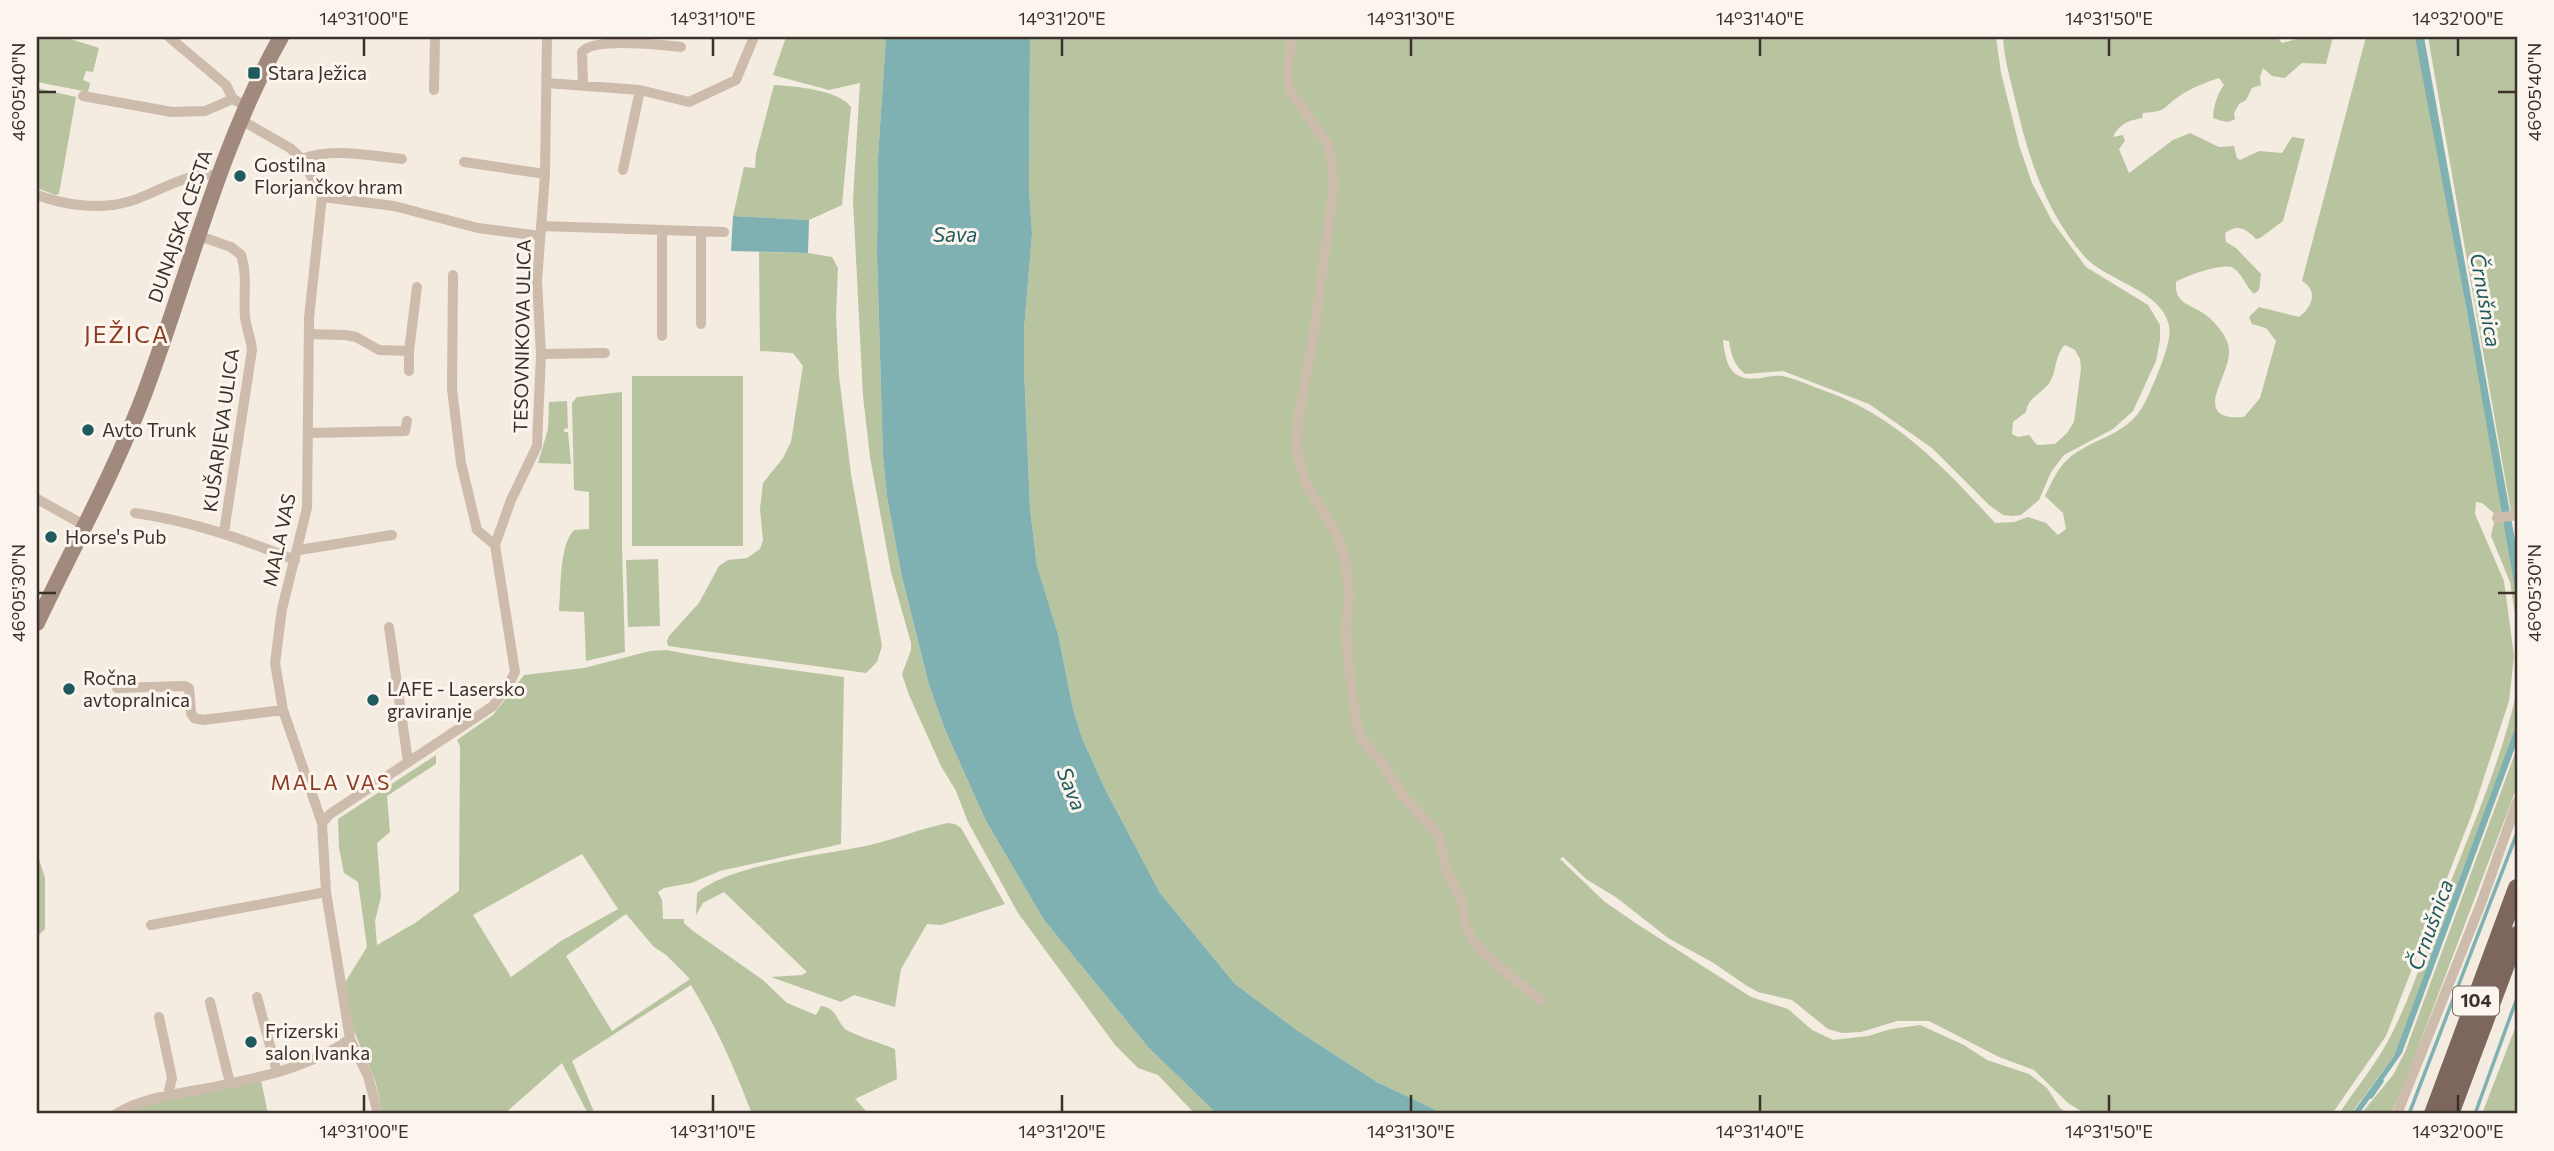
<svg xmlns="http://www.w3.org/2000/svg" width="2554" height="1151" font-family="Commissioner,sans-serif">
	<rect width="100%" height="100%" fill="#f4ebe1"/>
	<!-- green -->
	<path fill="#b8c4a0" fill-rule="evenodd" d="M37,37H64L99,48L93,72L86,71L83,80L90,83L88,92L37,82Z
		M786,37H886L878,157L877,254L883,456L887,497L902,577L929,685L946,732L986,821L1044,920L1148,1047L1217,1114H1195L1158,1075L1138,1068L1115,1045L1018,913L968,822L956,791L941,766L909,695L902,674L911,650V643L891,572L870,457L863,396L853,200L860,83L829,90L773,75Z
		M1030,37H1996L2001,73L2019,145L2032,183L2052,221L2086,267L2148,305L2160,325V340L2156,361L2133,411L2113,429L2064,455L2051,472L2039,500L2021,515L2012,516L2003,515L1989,505L1932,448L1869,404L1783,371L1745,374C1734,365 1731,355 1729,341L1723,340C1726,366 1731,382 1761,378C1767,377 1776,375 1782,376C1797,379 1813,387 1828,392C1897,417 1947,470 1995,523L2014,522L2028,517L2046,523L2058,535L2066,529L2063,513L2045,496C2051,484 2057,469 2067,460C2094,435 2131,438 2148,396C2155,381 2173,341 2169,326C2163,291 2107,281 2085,257C2045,211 2028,157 2015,99C2010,78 2004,58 2003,37H2277L2282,43L2304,37H2333L2326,64L2302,63L2285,78L2272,76L2263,68L2260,77L2261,85L2252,88L2246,100L2239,104L2234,113L2235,119C2227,124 2222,121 2213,118C2214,106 2216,96 2224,85L2219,78C2206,82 2189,89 2178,97C2161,109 2168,111 2143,113L2142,118C2128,121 2120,123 2113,137L2123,135L2125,141L2119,149L2129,173L2173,140L2190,133L2219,147L2234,146L2237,158L2240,160L2259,151L2282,153L2292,137L2305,139L2283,221L2260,238L2256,239C2245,228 2238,224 2225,233L2226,242L2236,248L2261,274L2259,290L2254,294C2246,287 2242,273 2233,268C2226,262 2184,276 2176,282C2174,304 2191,304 2206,315C2215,322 2229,338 2229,350C2231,376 2188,421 2244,417L2260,398L2276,341L2266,328L2252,324L2249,317L2259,307L2299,317C2312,307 2319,291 2302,281L2366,37H2417L2501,501L2502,512L2496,515L2482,503L2476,502L2475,514L2504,581L2514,656L2509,701L2473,811L2386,1036L2332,1114H2086L2068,1103L2034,1070L1999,1057L1929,1021H1897L1861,1032L1842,1033L1828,1029L1792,1000L1758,992L1747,986L1712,962L1668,938L1617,898L1586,879L1563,857L1560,859L1605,902L1637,924L1751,997L1788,1009L1812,1030L1833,1040L1868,1036L1891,1029L1920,1025L1964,1045L1987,1060L2029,1074L2047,1088L2060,1108L2069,1114H1444L1377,1082L1298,1031L1235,984L1160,893L1105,789L1082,738L1073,709L1058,634L1037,566L1030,507L1024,367V330L1032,234L1029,189ZM2065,345L2075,350L2080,359L2081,369L2074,422L2067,433L2055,444L2037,445L2029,435L2018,437L2012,434L2013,422L2026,412C2027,398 2043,393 2050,382C2057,370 2055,354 2065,345Z
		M2428,37H2517V511L2511,512Z
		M774,85C794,86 839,90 851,107L842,205L809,220L733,216L744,167L755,168L756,154Z
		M37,88L76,97L59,194L55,195L37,188Z
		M759,252L808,253L832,257L838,268L836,316L839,376L851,474L882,646L877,662L866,673L668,646L667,641L669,636L699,603L719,566L728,560L747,558L760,549L763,540L760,509L763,483L783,458L791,442L803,366L793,353L760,351Z
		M632,376H743V546H632Z
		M622,392V547L625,652L586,661L584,612L559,611C561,589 559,546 574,530L589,529V492L574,490L572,403L577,397Z
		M567,401L568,428L564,429V432H568L571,464L538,463L548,429L549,402Z
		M2504,520L2517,589V627L2510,582L2491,536L2494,522Z
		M658,559L660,626L628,627L626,560Z
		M667,650C726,662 785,669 844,677L841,844L720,871L691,883L664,888L658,892L662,900L663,919H684V923L693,931L763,980L787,1003L816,1015L821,1006C837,1008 836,1020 845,1029C851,1034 886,1045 895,1049L897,1079L855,1099L869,1114H752C735,1069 716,1026 691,985L572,1061L595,1114H588L562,1063L504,1114H383L375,1080L350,1022L344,984L367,947L358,882L344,873L339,848L338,819L436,755V764L387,796L390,832L377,843L381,897L375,921L377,945L415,923L459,891L460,746L457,740L493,715L524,675L584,668L650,651ZM582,854L618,909L561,941L511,977L473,915ZM626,914L653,946L666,955L690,979L612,1031L566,956Z
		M2517,690V724L2394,1056L2351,1114H2339C2355,1089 2375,1066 2389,1039C2414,992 2428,940 2447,891C2473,825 2502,759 2517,690Z
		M2517,748V787L2405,1082L2391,1114H2361L2393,1075L2405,1052Z
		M948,823L955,824L961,828L1005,904L941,925L927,924L901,969L895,1007L854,995L841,1002L771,977L802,975L807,972L724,892L703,903L696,915L697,893C730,864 825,855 870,845C896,839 922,828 948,823Z
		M37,853L45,878V929L37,937Z
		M2517,1023V1114H2482Z
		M261,1080L268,1114H126L151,1103Z"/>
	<!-- water -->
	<path fill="#7fb0b2" d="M886,37H1030L1029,189L1032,234L1024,330V367L1030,508L1037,566L1058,634L1073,709L1082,738L1105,789L1160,893L1235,984L1298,1031L1377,1082L1444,1114H1217L1148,1047L1044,920L986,821L946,732L929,685L902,577L887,497L883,456L877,254L878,157Z
		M2415,37H2424L2517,551V600L2466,307Z
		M733,216L809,220L808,253L731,251Z
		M2517,723V742L2402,1053L2359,1114H2352L2394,1056Z"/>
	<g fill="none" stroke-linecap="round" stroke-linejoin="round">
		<!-- stream -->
		<path stroke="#7fb0b2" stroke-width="3.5" d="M2371,1097L2382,1081
			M2409,1114L2517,833
			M2475,1114L2517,998"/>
		<!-- street -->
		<path stroke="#cdbbac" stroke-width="10" d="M169,37L226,85L233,99L246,106
			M1292,37L1288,66L1289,89L1328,145L1332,162L1333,191L1314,333L1298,420L1297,451L1305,482L1336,533L1345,558L1349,593L1346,629L1348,660L1357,727L1362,739L1383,765L1403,796L1439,835L1447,872L1462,902L1466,928L1474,942L1488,957L1541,1001
			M547,83L640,90L689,102L736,80L754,37
			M583,85L582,52C594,37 661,45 681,47
			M434,90L435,37
			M83,96L172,112L205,111L233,99
			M241,120L290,148L302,159L322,197L309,318L307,508L282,609L275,663L283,710L322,823L326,892L350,1039L368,1076L378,1114
			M302,159C333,147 370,156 402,159
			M464,162L545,174
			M623,170L640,90
			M37,195C64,205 99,210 127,202C153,196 194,166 219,177
			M322,197L394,206L478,228L540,236
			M541,226L724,232
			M701,233V324
			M199,236L231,247L241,255C248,275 243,296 245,317C246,328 251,338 252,350L224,532
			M453,275L452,389L461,463L477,530L495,545
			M309,334L345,335L356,337L379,350L409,351
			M662,336V231
			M541,354L605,353
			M409,371V351L417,287
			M308,433L405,431L407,421
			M37,499L84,525
			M135,513C192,521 242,539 295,560
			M2497,518L2517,515
			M299,550L392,535
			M389,627L408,762
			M117,688L185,686L189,688L191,713L194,718L203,720L283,710
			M322,823L330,814L493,706L509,684L515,672L495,545L511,500L537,446L541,354L537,281L545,174L547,37
			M151,925L326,892
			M257,997L277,1072
			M210,1002L230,1083
			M159,1017L172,1078L168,1095
			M116,1114C144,1097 177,1094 209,1088C258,1078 309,1068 350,1039
			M2397,1114L2482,901L2517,802"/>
		<!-- secondary -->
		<path stroke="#a18a7d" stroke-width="16" d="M37,623C73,547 115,471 145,392C189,274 219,147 281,37"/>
		<!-- primary -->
		<path stroke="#7d675c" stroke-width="18" d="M2433,1114L2517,888
			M2450,1114L2517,935"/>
	</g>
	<!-- ticks -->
	<path fill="none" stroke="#3b302b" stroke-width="2.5" d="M364,38V56M713,38V56M1062,38V56M1411,38V56M1760,38V56M2109,38V56M2458,38V56M38,92H56M2498,92H2516M38,593H56M2498,593H2516M364,1095V1112M713,1095V1112M1062,1095V1112M1411,1095V1112M1760,1095V1112M2109,1095V1112M2458,1095V1112"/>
	<!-- markers -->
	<g fill="#1f5a5e" stroke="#fbf5ee" stroke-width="2.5">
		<rect x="247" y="66" width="14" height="14" rx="3.5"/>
		<circle cx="240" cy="176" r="7"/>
		<circle cx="88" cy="430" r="7"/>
		<circle cx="51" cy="537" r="7"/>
		<circle cx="69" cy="689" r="7"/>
		<circle cx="373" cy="700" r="7"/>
		<circle cx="251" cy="1042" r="7"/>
	</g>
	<g text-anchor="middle" stroke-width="6" stroke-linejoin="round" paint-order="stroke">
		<!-- shield labels -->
		<rect fill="#fbf5ee" stroke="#756b66" stroke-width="2" x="2453" y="986.5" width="46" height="29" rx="5"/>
		<g font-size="18" font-weight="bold" fill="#3b302b">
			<text x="2476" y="1007">104</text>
		</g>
		<!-- poi labels -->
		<g font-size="19" fill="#3b302b" stroke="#fbf5ee" text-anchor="start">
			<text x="268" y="80">Stara Ježica</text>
			<text x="254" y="172">Gostilna<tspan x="254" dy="22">Florjančkov hram</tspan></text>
			<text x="102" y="437">Avto Trunk</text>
			<text x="65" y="544">Horse's Pub</text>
			<text x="83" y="685">Ročna<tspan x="83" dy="22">avtopralnica</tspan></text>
			<text x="387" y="696">LAFE - Lasersko<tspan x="387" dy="22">graviranje</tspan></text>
			<text x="265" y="1038">Frizerski<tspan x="265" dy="22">salon Ivanka</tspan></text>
		</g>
		<!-- street labels -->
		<g font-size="19" fill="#3b302b" stroke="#fbf5ee">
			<text transform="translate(180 226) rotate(-71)" y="7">DUNAJSKA CESTA</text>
			<text transform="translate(522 336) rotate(-89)" y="7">TESOVNIKOVA ULICA</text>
			<text transform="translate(221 430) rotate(-82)" y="7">KUŠARJEVA ULICA</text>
			<text transform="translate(279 540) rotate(-78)" y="7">MALA VAS</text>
		</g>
		<!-- water labels -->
		<g font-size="21" font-style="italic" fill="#1f5a5e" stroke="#fbf5ee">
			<text x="955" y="242">Sava</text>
			<text transform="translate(2485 300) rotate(80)" y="7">Črnušnica</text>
			<text transform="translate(1071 789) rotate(68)" y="7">Sava</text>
			<text transform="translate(2431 925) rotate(-70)" y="7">Črnušnica</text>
		</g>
		<!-- neighbourhood labels -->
		<g font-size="21" letter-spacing="2" fill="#8c3b22" stroke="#fbf5ee">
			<text x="331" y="790">MALA VAS</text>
		</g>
		<!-- quarter labels -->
		<g font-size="23" letter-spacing="2" fill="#8c3b22" stroke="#fbf5ee">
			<text x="127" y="343">JEŽICA</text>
		</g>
	</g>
	<!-- border -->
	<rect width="2554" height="1151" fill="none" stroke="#fbf5ee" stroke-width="77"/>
	<rect x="38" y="38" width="2478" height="1074" fill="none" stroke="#3b302b" stroke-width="2.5"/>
	<g font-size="18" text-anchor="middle" fill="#3b302b">
		<text x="364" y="25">14°31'00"E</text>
		<text x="713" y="25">14°31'10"E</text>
		<text x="1062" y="25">14°31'20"E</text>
		<text x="1411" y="25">14°31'30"E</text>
		<text x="1760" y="25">14°31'40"E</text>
		<text x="2109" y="25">14°31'50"E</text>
		<text x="2458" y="25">14°32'00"E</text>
		<text transform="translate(19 92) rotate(-90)" y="6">46°05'40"N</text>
		<text transform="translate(2535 92) rotate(-90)" y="6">46°05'40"N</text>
		<text transform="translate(19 593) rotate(-90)" y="6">46°05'30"N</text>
		<text transform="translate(2535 593) rotate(-90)" y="6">46°05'30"N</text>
		<text x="364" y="1138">14°31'00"E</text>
		<text x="713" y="1138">14°31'10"E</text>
		<text x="1062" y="1138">14°31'20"E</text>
		<text x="1411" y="1138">14°31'30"E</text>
		<text x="1760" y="1138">14°31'40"E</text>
		<text x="2109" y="1138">14°31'50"E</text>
		<text x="2458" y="1138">14°32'00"E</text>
	</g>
</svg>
